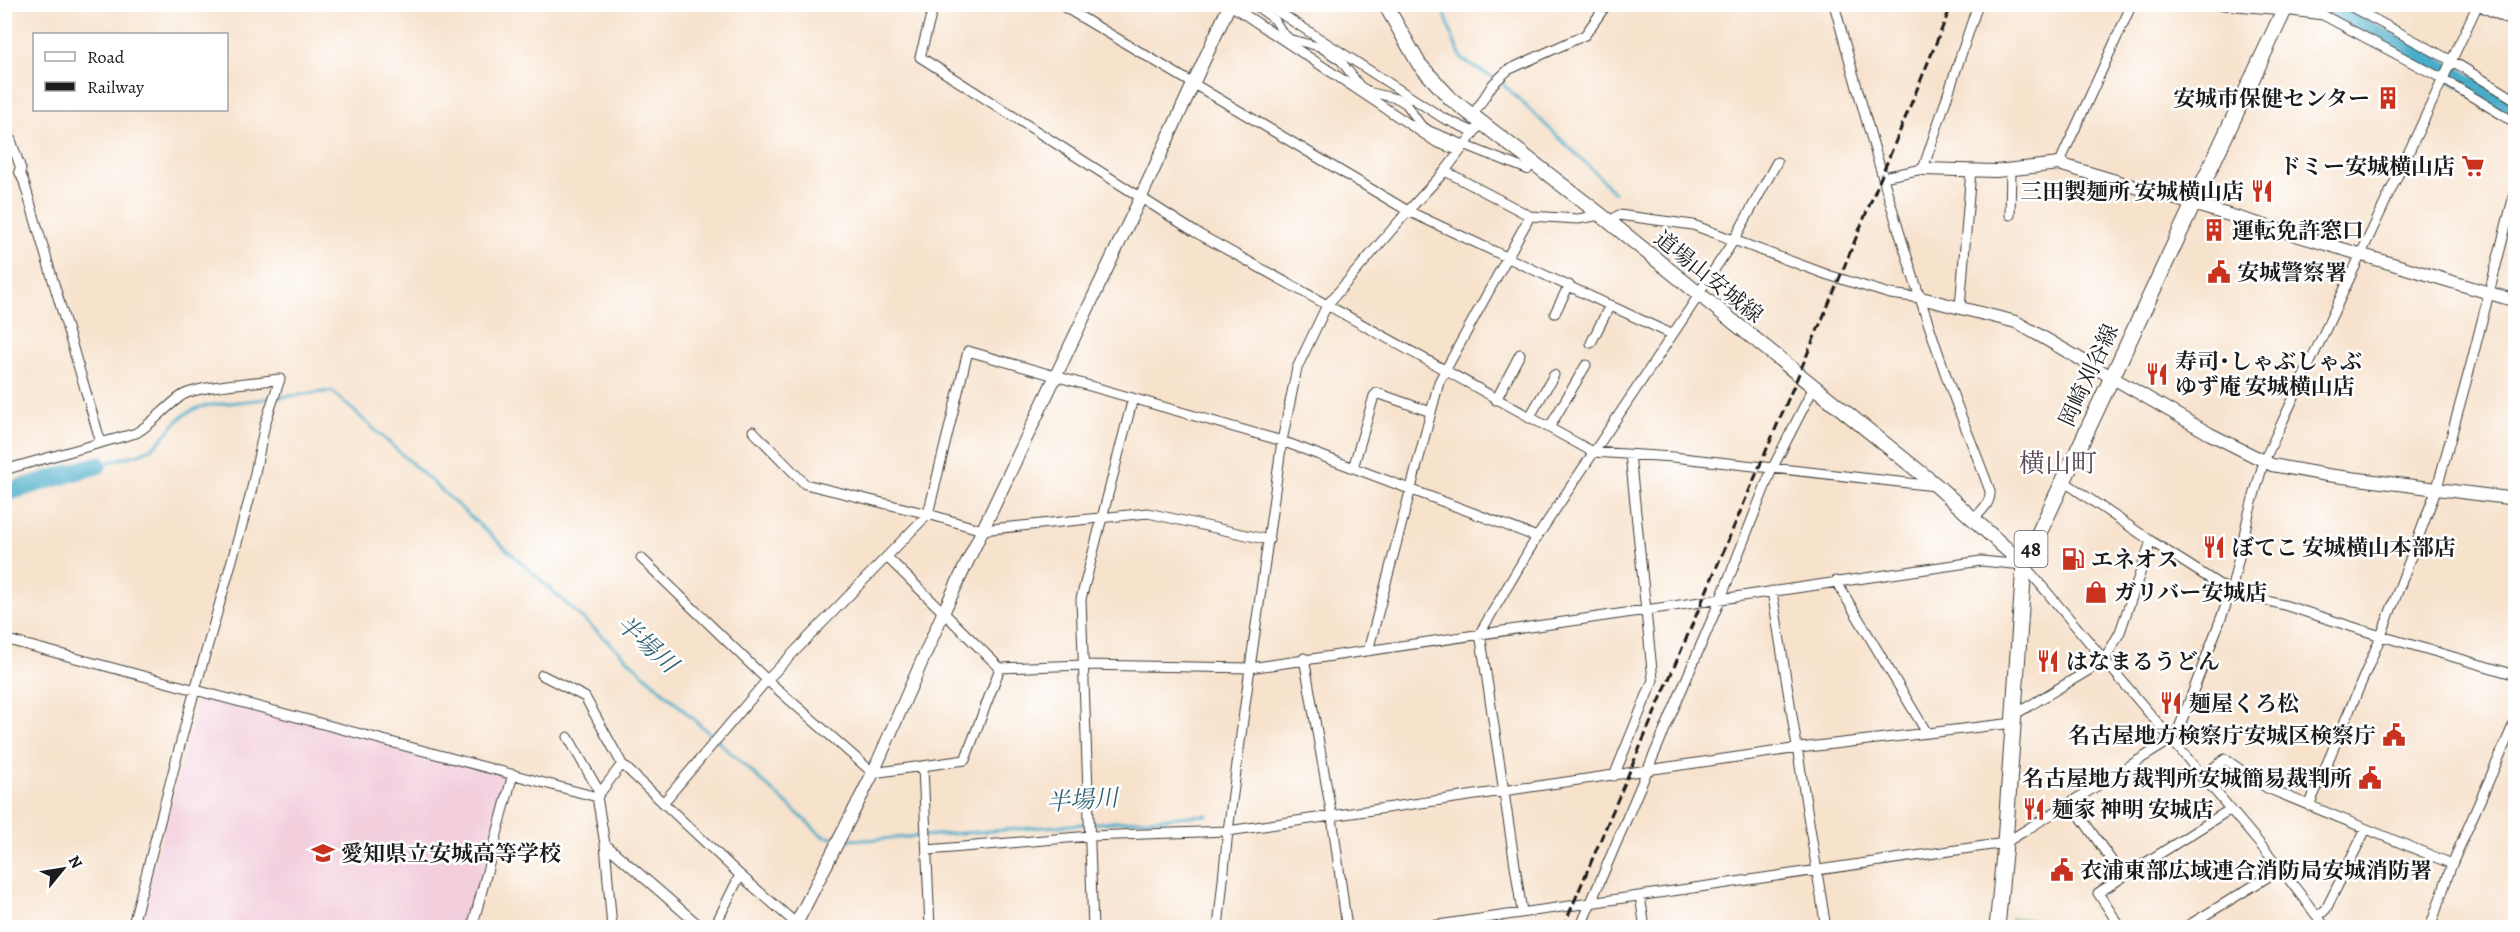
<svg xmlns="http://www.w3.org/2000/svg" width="2520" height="932" font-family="Alegreya,'Noto Serif JP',serif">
	<rect width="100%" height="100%" fill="#fff"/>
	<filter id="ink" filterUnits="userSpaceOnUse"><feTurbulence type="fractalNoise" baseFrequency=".0167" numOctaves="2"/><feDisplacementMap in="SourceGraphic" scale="12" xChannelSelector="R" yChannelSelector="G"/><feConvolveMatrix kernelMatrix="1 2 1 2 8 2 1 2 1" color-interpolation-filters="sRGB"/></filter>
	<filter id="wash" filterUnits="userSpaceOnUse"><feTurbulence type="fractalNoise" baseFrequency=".008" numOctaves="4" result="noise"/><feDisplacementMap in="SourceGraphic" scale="24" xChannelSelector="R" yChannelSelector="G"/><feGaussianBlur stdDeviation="1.35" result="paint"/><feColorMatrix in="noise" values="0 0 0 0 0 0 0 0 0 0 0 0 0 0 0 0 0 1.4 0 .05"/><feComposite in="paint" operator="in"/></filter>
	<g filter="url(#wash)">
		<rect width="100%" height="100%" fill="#f7e2cc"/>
		<!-- built -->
		<path fill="#f3cfde" d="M204,694L506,776L507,779L468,927L137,928L199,696Z"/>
		<!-- green -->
		<path fill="#a1dc90" stroke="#5e7c56" stroke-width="1.5" d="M2011,918L2036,920L2041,927H2010Z"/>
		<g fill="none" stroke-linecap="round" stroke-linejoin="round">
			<!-- stream -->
			<path stroke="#49acc8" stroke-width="3" d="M1442,4L1454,42L1463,60L1503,84L1594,171L1614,193
				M109,462C122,458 138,456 150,449C173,434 172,415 204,406L332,391L818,832L824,837L837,838
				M844,839L867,840L1207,815"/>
			<!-- river -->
			<path stroke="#49acc8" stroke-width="18" d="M2314,4L2331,10L2435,64L2516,110
				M4,493L98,465"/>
		</g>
	</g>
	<g filter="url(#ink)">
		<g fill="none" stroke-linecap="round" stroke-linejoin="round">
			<!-- pedestrian casing -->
			<g stroke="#3d3a36" stroke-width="10">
				<path id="pedestrian" d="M1253,4L1275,20L1282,32L1290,39L1320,47L1341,61L1360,86L1370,92L1398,99L1406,104L1421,125L1430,131L1528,170"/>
			</g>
			<!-- minor casing -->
			<g stroke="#3d3a36" stroke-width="11">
				<path id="minor" d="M934,4L920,57L1195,232L1593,452L1673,457L1935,486
					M1059,4L1408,211L1671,334
					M1229,4L1436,142L1460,151
					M1266,4L1443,118L1474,132
					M1834,4C1869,132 1905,259 1949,384C1962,420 1977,455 1990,491C1991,503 1982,510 1974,519
					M2213,4L2284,10L2323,15L2443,79L2516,123
					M2346,4L2452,61L2516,100
					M2478,5L2516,23
					M1473,115L1493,84L1508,70L1585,35L1607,4
					M4,120L21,169L19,171L24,182L101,443
					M2059,164L2132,4
					M1883,177L1923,169L1978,4
					M2010,215L2011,169
					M1530,216L1578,219L1601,215
					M1609,222L1619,215L1693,225L1828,275L1890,294L1921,298
					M1698,294L1734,240L1777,162
					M1960,308L1971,170
					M1555,313L1569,285
					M1591,343L1610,305
					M1496,400L1520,354
					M1529,418L1554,375
					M1549,428L1586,365
					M753,431L805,484L928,514L982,530L1148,513L1269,540
					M1353,468L1374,396L1377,393L1431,412
					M4,470L136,433C153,423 164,409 180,397C195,385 257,383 280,379L265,424L250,497L189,711L132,928
					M2062,480L2151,541L2231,592L2284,605L2381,636L2516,675
					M887,557L1000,668L1083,665L1250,668L1981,561L2024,565L2281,869L2326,928
					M641,558L767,680L873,773L965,760L1000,668
					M1836,581L1927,733
					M1772,591L1826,928
					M4,639L597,797
					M1368,651L1439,382L1530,216L1445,171
					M1304,658L1332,817L1347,928
					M542,675L585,697L622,764L740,875L799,926
					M2014,715L2104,661L2120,632L2151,541
					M568,737L600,793
					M923,767L930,928
					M1614,776L1653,680L1630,454
					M2201,777L2225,759L2267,788L2452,864
					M663,803L767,680L928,514L968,351L1282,441L1537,537
					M2071,803L2123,877L2098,893L2121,928
					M2309,806L2381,636L2437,488L2471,364L2516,187
					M605,844L702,928
					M928,850L1090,836L1228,831L1799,748L2014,723
					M2123,877L2229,810
					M1640,896L1645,928
					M1522,912L1480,633L1537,537L1699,295
					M2318,917L2326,909L2366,829
					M472,928L513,774
					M612,928L605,844L597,797L622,764
					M714,928L740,875
					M1093,928L1081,599L1133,398
					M1218,928L1228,831L1250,668L1282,441L1297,368L1327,305L1408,211L1445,171L1482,122
					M1417,928L2005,843L2171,740L2179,728L2231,592L2249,513L2264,461L2478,4
					M1580,928L1721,598L1772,469L1814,387
					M2184,928L2281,869
					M2430,928L2452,864L2516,719"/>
			</g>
			<!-- tertiary casing -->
			<g stroke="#3d3a36" stroke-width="14">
				<path id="tertiary" d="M1923,169L1996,171L2059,164L2516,301
					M1921,298L2016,322L2210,434L2272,465L2327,475L2516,499
					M794,928L873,773L943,613L1140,199L1230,4"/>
			</g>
			<!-- secondary casing -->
			<g stroke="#3d3a36" stroke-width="16">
				<path id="secondary" d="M1385,4L1419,64L1451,99L1601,215L1937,486L2024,565"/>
			</g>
			<!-- primary casing -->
			<g stroke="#3d3a36" stroke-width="17">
				<path id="primary" d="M1997,928L2005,843L2024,565L2287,4"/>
			</g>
			<!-- pedestrian -->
			<use href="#pedestrian" stroke="#fff" stroke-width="8"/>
			<!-- minor -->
			<use href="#minor" stroke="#fff" stroke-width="9"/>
			<!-- tertiary -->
			<use href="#tertiary" stroke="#fff" stroke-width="12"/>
			<!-- secondary -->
			<use href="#secondary" stroke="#fff" stroke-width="14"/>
			<!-- primary -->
			<use href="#primary" stroke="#fff" stroke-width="15"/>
			<!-- rail -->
			<path stroke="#1c1c1c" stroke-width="3" stroke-dasharray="9 4.5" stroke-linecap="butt" d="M1563,928L1835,289L1952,4"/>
		</g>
	</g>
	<!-- icons -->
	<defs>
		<g id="building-bare" transform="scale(1.8)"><path d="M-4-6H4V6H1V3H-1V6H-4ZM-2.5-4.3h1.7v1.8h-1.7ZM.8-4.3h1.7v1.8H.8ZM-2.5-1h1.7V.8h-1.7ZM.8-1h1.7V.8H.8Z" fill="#c8321e" stroke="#fff" stroke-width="2.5" paint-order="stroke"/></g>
		<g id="supermarket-bare" transform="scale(1.8)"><path d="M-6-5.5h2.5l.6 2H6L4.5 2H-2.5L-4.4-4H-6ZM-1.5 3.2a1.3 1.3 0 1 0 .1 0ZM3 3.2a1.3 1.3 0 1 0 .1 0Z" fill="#c8321e" stroke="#fff" stroke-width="2.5" paint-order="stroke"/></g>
		<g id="restaurant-bare" transform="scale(1.8)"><path d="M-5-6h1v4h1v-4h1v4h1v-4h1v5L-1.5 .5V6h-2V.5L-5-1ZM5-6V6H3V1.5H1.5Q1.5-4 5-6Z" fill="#c8321e" stroke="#fff" stroke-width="2.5" paint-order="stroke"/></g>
		<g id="civic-bare" transform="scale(1.8)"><path d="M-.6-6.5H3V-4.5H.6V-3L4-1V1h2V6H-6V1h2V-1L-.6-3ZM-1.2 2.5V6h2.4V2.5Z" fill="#c8321e" stroke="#fff" stroke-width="2.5" paint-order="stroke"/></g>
		<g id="fuel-bare" transform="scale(1.8)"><path d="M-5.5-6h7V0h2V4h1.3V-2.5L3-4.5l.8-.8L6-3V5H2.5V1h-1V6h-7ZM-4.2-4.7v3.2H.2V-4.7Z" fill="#c8321e" stroke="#fff" stroke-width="2.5" paint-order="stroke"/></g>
		<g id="shop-bare" transform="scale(1.8)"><path d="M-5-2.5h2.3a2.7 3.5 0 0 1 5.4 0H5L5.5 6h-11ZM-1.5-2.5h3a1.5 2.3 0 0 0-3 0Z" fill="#c8321e" stroke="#fff" stroke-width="2.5" paint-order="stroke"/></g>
		<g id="school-bare" transform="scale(1.8)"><path d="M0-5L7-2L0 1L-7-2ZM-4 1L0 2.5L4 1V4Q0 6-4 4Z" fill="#c8321e" stroke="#fff" stroke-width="2.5" paint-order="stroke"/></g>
	</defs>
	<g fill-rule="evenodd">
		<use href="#building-bare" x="2388" y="98"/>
		<use href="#supermarket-bare" x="2473" y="166"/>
		<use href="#restaurant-bare" x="2262" y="191"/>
		<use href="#building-bare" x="2214" y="230"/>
		<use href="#civic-bare" x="2219" y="272"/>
		<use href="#restaurant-bare" x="2157" y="374"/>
		<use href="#restaurant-bare" x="2214" y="547"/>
		<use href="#fuel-bare" x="2073" y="559"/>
		<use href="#shop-bare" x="2096" y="592"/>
		<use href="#restaurant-bare" x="2048" y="661"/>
		<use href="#restaurant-bare" x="2171" y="703"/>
		<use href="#civic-bare" x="2394" y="735"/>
		<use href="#civic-bare" x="2370" y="778"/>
		<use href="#restaurant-bare" x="2034" y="809"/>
		<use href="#school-bare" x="323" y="853"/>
		<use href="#civic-bare" x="2062" y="870"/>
	</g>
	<g text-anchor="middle" stroke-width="5" stroke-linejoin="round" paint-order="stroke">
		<!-- shield labels -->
		<rect fill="#fff" stroke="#606060" stroke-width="1.5" x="2014.5" y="531" width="33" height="36" rx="4.5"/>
		<g font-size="21" font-weight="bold" fill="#1c1c1c">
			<text x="2031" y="556">48</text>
		</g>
		<!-- poi labels -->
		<g font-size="22" font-weight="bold" fill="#1c1c1c" stroke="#fff" text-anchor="start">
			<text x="2370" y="106" text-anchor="end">安城市保健センター</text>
			<text x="2455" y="174" text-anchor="end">ドミー安城横山店</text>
			<text x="2244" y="199" text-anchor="end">三田製麺所 安城横山店</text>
			<text x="2232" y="238">運転免許窓口</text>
			<text x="2237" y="280">安城警察署</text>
			<text x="2175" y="369">寿司･しゃぶしゃぶ<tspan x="2175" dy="25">ゆず庵 安城横山店</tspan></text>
			<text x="2232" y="555">ぼてこ 安城横山本部店</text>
			<text x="2091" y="567">エネオス</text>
			<text x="2114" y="600">ガリバー安城店</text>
			<text x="2066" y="669">はなまるうどん</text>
			<text x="2189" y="711">麺屋くろ松</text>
			<text x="2376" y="743" text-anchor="end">名古屋地方検察庁安城区検察庁</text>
			<text x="2352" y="786" text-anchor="end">名古屋地方裁判所安城簡易裁判所</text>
			<text x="2052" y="817">麺家 神明 安城店</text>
			<text x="341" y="861">愛知県立安城高等学校</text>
			<text x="2080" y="878">衣浦東部広域連合消防局安城消防署</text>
		</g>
		<!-- street labels -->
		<g font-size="22" fill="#1c1c1c" stroke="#fff">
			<text transform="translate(1709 276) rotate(39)" y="8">道場山安城線</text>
			<text transform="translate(2088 375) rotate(-65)" y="8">岡崎刈谷線</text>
		</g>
		<!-- water labels -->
		<g font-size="24" font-style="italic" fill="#326472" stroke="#fff">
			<text transform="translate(647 644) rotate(42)" y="8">半場川</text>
			<text transform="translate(1082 800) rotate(-4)" y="8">半場川</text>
		</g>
		<!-- quarter labels -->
		<g font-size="26" fill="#594855" stroke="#fff">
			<text x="2058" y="472">横山町</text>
		</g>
	</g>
	<!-- margin -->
	<rect width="2520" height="932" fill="none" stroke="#fff" stroke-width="24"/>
	<!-- legend -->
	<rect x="33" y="33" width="195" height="78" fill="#ffffff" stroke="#a4a4a4" stroke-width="1.5"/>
	<rect x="45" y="52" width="30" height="9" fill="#ffffff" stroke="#a4a4a4" stroke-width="1.5"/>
	<text x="87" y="63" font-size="18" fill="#1c1c1c">Road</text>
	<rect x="45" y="82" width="30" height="9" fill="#1c1c1c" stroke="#a4a4a4" stroke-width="1.5"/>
	<text x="87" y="93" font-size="18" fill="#1c1c1c">Railway</text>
	<!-- north arrow -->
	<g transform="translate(63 869) rotate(60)" stroke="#ffffff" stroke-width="4.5" paint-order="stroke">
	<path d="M0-4.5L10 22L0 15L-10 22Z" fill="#1c1c1c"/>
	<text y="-9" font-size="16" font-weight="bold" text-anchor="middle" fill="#1c1c1c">N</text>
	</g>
</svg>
